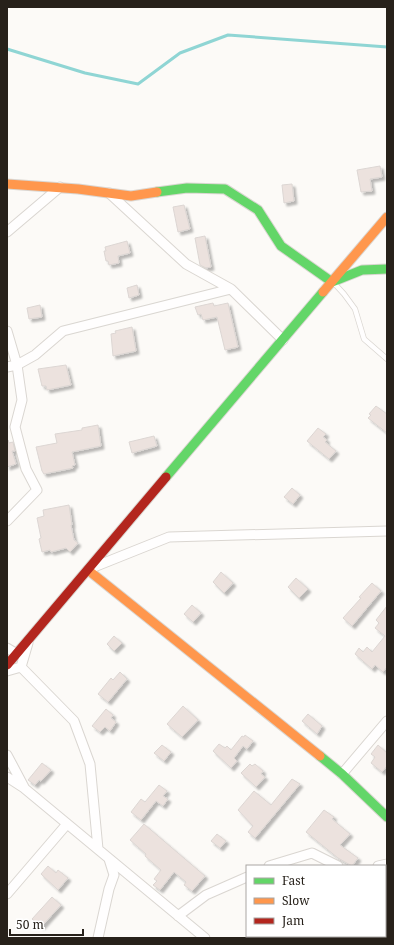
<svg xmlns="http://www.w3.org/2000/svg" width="394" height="945" font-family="'Noto Serif',serif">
	<defs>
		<filter id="shadow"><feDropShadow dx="3" dy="3" stdDeviation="1" flood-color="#0004"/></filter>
	</defs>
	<rect width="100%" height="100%" fill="#fcfaf7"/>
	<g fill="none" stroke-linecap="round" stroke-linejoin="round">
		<!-- stream -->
		<path stroke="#8fd5d4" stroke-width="3" d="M7,49L85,73L138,84L180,53L228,35L387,47"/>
	</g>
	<!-- building -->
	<path fill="#ece2de" stroke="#dcd6d3" filter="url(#shadow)" d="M380,166L382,177L370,179L372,191L361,192L357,170Z
		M292,184L294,201L284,203L282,185Z
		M184,205L190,229L178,232L173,207Z
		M205,236L211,267L206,268L200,265L195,238Z
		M127,241L130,253L118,256L119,263L109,265L108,261H106L104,251H106L105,247Z
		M137,285L139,295L129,298L127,288Z
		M213,303L214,306L228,303L238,347L225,350L217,317L203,320L201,314L198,315L195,307Z
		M40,305L42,317L29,319L27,308Z
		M132,327L136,351L113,356L111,334L116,333L115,331Z
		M66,365L71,385L47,390L46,386H42L38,369Z
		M376,406L387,414V433L368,418L371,415L369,414Z
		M98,425L101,446L72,452L75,465L72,466L73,468L44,474L42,471L36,447L57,443L55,434L82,430V428Z
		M318,428L326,434L323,437L327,440L325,442L336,451L329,459L307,441Z
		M154,436L157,446L132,453L129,442Z
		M8,440L9,443L13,442L15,451H12L16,464L7,467Z
		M292,488L300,495L293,504L284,497Z
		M69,505L72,525H71L74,540L78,543L70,552L66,548L51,552L50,550L42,552L39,539L41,538L37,518L44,516L43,510Z
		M221,572L233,583L224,593L213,582Z
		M296,578L308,589L299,598L288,587Z
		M372,583L381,591L352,626L343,618L361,598L359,597Z
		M192,605L201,613L193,622L184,614Z
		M387,606V667L383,672L375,665L372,669L355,654L359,648L363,652L367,647L372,652L385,636L375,628L379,623L376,620Z
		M114,636L122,643L114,651L107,644Z
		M120,672L127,679L108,702L98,694L111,678L113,680Z
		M183,706L198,720L182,737L167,724Z
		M106,709L113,715L111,718L116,722L110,731L105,727L100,732L92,726Z
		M308,714L322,726L317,734L302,721Z
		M245,735L253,741L247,749L243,746L234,758L237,761L231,768L213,751L219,744L225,748L227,746L231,750L242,736L244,737Z
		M162,745L171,752L164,761L154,753Z
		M378,745L387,753V766L382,772L371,763L375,757L371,754Z
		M42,763L51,770L41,781L39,780L35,785L28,780Z
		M250,764L252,766L255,764L263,771L261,774L265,777L256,787L241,773Z
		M292,779L300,784L255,838L248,832L253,826L238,810L254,791L271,805Z
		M159,785L167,791L163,796L168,799L163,806L156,801L141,820L131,812L141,799L145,802Z
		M324,810L334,817L332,819L350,834L340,845L358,858L352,866L338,858L306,832Z
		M144,824L205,876L192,891L184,885L186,882L174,872L160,890L153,885L157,881L154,879L161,870L145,856L146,854L130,840Z
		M217,834L226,841L220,848L211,841Z
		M48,866L56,873L58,870L68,878L58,890L41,874Z
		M52,897L61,905L41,927L32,919Z"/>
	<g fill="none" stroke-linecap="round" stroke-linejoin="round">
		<!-- lane casing -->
		<g stroke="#dad6d1" stroke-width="6">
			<path id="lane" d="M333,282L344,294L355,309L364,339L387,359"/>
		</g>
		<!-- street casing -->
		<g stroke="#dad6d1" stroke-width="11">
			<path id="street" d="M109,193L186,264L231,289
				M7,232L60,187
				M7,331L17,365L22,400L15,427L26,469L37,490L7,521
				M7,367L17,365L35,355L63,331L231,289L283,340
				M89,569L169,537L387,531
				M7,648L17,654
				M21,667L28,643
				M7,671L21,667L74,721L90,764L98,849
				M7,755L24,787
				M342,774L387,721
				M7,777L24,788L205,938
				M269,866L312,853L338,866
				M378,866L387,864
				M7,894L67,824
				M178,916L206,895L247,877
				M98,938L109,889L114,875L109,859"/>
		</g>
		<!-- fast casing -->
		<g stroke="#dad6d1" stroke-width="11">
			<path id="fast" d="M157,192L187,188L225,189L258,210L281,246L332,282L362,270L387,269
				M166,477L323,292
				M320,756L342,774L387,817"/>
		</g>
		<!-- slow casing -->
		<g stroke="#dad6d1" stroke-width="11">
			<path id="slow" d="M7,184L78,189L131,196L157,192
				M323,292L387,217
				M88,570L320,756"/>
		</g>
		<!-- jam casing -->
		<g stroke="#dad6d1" stroke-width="11">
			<path id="jam" d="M7,665L166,477"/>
		</g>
		<!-- lane -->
		<use href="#lane" stroke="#fffefe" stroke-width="4.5"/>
		<!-- street -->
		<use href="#street" stroke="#fffefe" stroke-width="9"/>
		<!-- fast -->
		<use href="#fast" stroke="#63d668" stroke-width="9"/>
		<!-- slow -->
		<use href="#slow" stroke="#ff974d" stroke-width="9"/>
		<!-- jam -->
		<use href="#jam" stroke="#b3261e" stroke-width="9"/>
	</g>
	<!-- border -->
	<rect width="394" height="945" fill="none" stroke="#27211a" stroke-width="16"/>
	<!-- legend -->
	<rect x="246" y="865" width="140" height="72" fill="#ffffff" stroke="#a9a6a3"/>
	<rect x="254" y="878" width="20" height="6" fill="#63d668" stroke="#a9a6a3"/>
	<text x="282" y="885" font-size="12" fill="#27211a">Fast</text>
	<rect x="254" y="898" width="20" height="6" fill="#ff974d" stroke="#a9a6a3"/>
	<text x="282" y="905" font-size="12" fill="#27211a">Slow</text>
	<rect x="254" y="918" width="20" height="6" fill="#b3261e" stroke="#a9a6a3"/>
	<text x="282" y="925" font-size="12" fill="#27211a">Jam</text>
	<!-- scale -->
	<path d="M10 929v6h73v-6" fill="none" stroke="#27211a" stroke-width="2"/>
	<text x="16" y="929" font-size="12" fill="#27211a" stroke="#ffffff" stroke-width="3" paint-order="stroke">50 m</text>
</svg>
